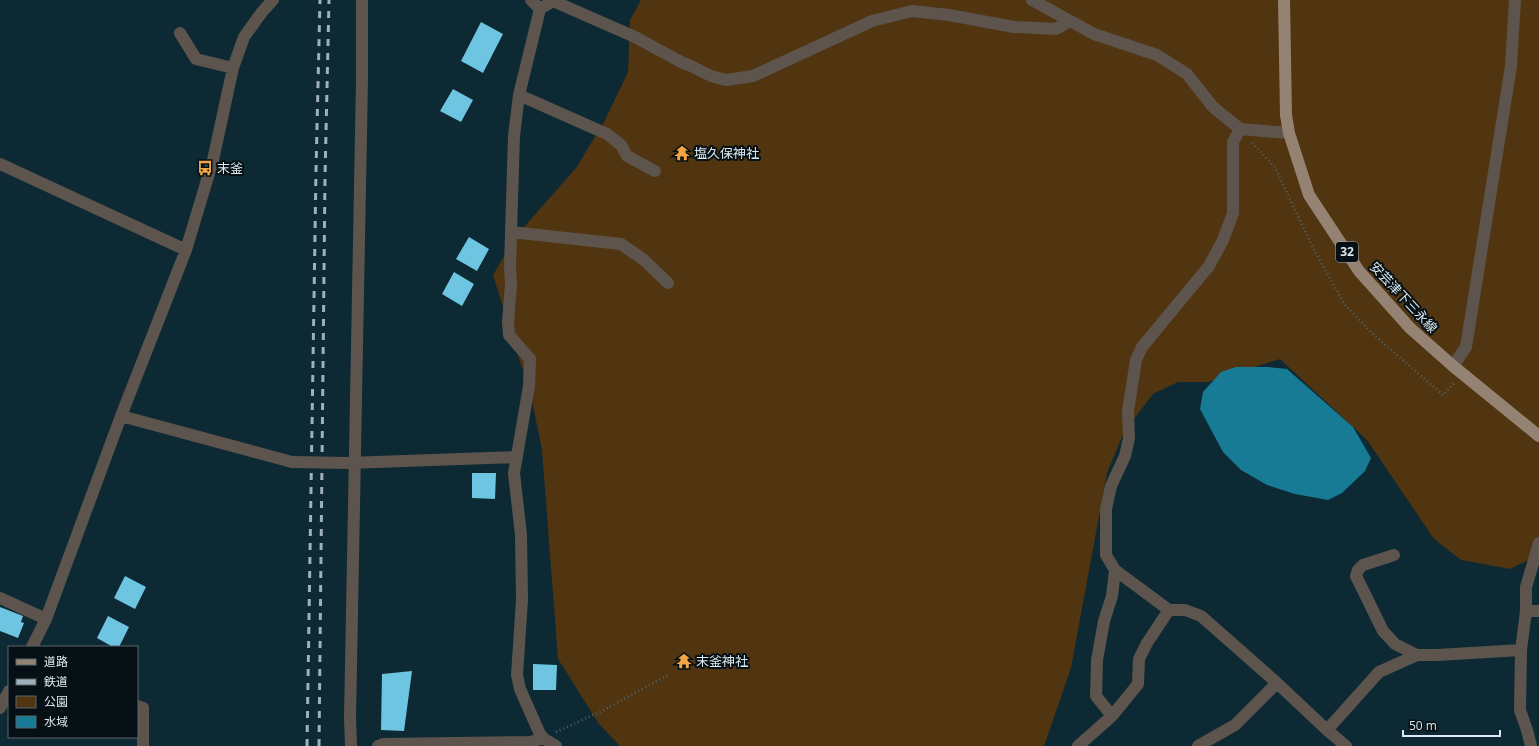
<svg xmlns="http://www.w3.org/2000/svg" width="1539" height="746" font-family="'Open Sans','Noto Sans JP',sans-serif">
	<rect width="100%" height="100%" fill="#0d2933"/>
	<!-- green -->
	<path fill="#513410" d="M641,0H1539V552L1533,558L1510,569L1461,560L1434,539L1367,440L1280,359L1208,382H1178L1153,394L1124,432L1107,473L1071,668L1044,746H620L599,724L558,659L542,450L531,396L493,275L516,236L576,168L604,122L628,72L630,20Z"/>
	<!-- water -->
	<path fill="#177b96" d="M1236,367H1268L1287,369L1353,427L1371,458L1365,471L1342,493L1328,500L1295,494L1267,485L1241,470L1223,452L1200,409L1203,392L1221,372Z"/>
	<!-- building -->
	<path fill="#6dc5e2" d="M481,22L503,34L483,73L461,61Z
		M453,89L473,100L461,122L440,111Z
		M469,237L489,249L477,271L456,259Z
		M454,272L474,284L462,306L442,294Z
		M472,473H496L495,499L472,498Z
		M125,576L146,587L135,609L114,598Z
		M0,607L23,616L21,622L24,623L18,638L0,631Z
		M108,616L129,627L119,647H113L97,638Z
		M533,664L557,665L556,690H533Z
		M412,671L404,731L381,730L382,674Z"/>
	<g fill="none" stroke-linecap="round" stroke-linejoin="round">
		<!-- path -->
		<path stroke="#4e666e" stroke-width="2.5" stroke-dasharray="1 3" stroke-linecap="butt" d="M1252,143L1275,167L1313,248L1345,305L1374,335L1443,395L1455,382
			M556,732L602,711L670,674"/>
		<!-- minor -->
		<path stroke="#5d554d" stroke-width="12" d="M531,0L540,9
			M1032,0L1094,34L1157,55L1187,74L1213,107L1240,129L1289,133
			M180,33L196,59L233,68
			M519,95L607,134L621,145L627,156L655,171
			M1240,129L1233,142V213L1223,240L1209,266L1142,347L1136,360L1128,411L1129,438L1125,456L1111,486L1106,509V555L1115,570L1169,610H1185L1201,616L1277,683L1327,730L1346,746
			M0,164L186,250
			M511,232L621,244L644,260L668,283
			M1453,366L1466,347L1511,66L1515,0
			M121,416L292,462
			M348,463L516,457
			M1394,555L1363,565L1358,570L1356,576L1383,631L1395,644L1417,655
			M0,598L46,619
			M1526,611H1539
			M32,647L46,619L121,416L186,250L213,160L233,68L244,37L262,12L273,0
			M137,706L143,708V746
			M0,708L9,691
			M1112,716L1096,696L1097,660L1104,621L1112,596L1115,570
			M1327,730L1379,672L1417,655H1437L1521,650
			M351,746L350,718L362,80V0
			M378,746L383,744L531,742L543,738
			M556,746L543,738L539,732L520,689L517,675L522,600L521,535L514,473L529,386L530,359L509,335L508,322L511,284L510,266L514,136L519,95L540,9L553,1L635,37L683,63L689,65L711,76L726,80L753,76L872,21L912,11L949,15L1014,27L1056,29L1070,21
			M1078,746L1112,716L1138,684L1139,659L1147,643L1169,610
			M1198,746L1235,725L1277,683
			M1531,746L1527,730L1520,710L1521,650L1526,611V587L1539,543"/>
		<!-- major -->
		<path stroke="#948373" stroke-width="12" d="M1284,0L1286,115L1289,133L1309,195L1359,271L1410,328L1453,366L1539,436"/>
		<!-- rail -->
		<path stroke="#9eb0b8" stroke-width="3" stroke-dasharray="7 7" stroke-linecap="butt" d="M307,746L316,170L320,0
			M319,746L325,177L329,0"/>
		<!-- minor-bridge -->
		<path stroke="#5d554d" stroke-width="12" d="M292,462L348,463"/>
	</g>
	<!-- icons -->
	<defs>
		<g id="temple-bare" transform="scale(1.2)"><path d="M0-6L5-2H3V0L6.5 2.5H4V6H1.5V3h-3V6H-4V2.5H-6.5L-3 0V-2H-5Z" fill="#f3a443" stroke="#061014" stroke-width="2.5" paint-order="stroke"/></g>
		<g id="bus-bare" transform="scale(1.2)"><path d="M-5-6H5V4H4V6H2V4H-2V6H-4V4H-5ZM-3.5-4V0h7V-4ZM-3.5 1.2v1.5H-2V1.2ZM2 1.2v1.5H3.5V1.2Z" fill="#f3a443" stroke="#061014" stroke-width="2.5" paint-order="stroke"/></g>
	</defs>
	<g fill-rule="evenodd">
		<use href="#temple-bare" x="682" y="153"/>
		<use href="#bus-bare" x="205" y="168"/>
		<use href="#temple-bare" x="684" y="661"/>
	</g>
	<g text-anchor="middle" stroke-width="4" stroke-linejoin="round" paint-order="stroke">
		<!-- shield labels -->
		<rect fill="#061014" stroke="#9ba9ae" stroke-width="1" x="1336" y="242" width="22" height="20" rx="3"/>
		<g font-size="12" font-weight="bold" fill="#dbeaf0">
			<text x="1347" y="256">32</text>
		</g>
		<!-- poi labels -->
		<g font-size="13" fill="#dbeaf0" stroke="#061014" text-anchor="start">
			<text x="694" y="158">塩久保神社</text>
			<text x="217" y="173">末釜</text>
			<text x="696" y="666">末釜神社</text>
		</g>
		<!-- street labels -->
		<g font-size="13" fill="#dbeaf0" stroke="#061014">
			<text transform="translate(1404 297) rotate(47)" y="5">安芸津下三永線</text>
		</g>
	</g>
	<!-- legend -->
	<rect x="8" y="646" width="130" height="92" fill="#061014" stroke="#5b676c"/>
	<rect x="16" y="659" width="20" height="6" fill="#948373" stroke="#5b676c"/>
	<text x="44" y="666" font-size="12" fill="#dbeaf0">道路</text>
	<rect x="16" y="679" width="20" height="6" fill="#9eb0b8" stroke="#5b676c"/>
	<text x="44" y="686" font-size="12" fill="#dbeaf0">鉄道</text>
	<rect x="16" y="696" width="20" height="12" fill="#513410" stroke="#5b676c"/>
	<text x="44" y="706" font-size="12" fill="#dbeaf0">公園</text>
	<rect x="16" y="716" width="20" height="12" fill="#177b96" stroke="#5b676c"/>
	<text x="44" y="726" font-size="12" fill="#dbeaf0">水域</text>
	<!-- scale -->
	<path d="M1403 730v6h97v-6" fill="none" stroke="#dbeaf0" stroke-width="2"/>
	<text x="1409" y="730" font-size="12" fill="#dbeaf0" stroke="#061014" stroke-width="3" paint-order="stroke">50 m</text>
</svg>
